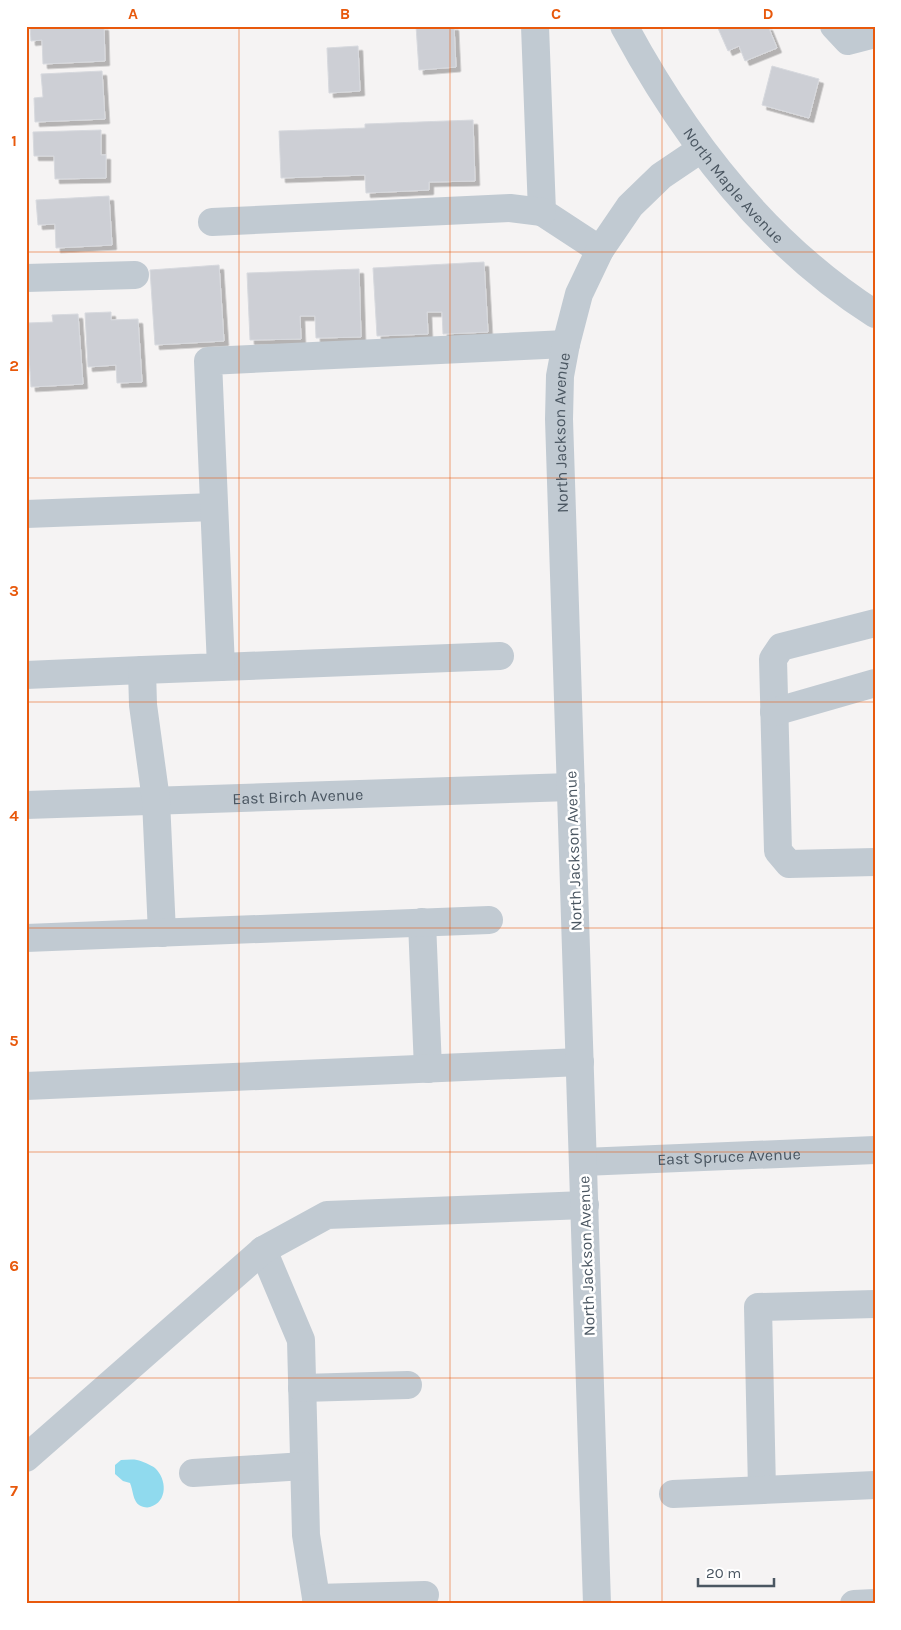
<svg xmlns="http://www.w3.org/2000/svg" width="901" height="1630" font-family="Karla,sans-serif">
	<defs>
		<filter id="shadow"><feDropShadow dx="4.5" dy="4.5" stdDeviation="0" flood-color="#0004"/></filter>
	</defs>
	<rect width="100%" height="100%" fill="#f5f3f3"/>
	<!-- water -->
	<path fill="#90daee" d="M121,1460C126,1460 132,1459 137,1460C142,1461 151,1465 155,1468C167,1479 168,1502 150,1507C147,1508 142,1507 139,1505C133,1501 133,1490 130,1483L123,1481L115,1474V1465Z"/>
	<!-- building -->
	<path fill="#cdcfd5" stroke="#d7d9de" filter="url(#shadow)" d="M30,26H104L105,61L43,64L42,40L31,41Z
		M416,26H454L456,67L419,70Z
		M717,26H768L777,48L745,61L739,46L728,51Z
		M358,46L360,91L329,93L327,48Z
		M772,66L819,79L809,118L762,105Z
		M102,71L105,119L35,122L34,98L43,97L41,74Z
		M473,120L475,181L429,182V190L366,193L365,175L281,178L279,131L365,128V124Z
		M101,130V155H106V178L55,179L54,156H34L33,132Z
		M109,196L112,245L56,248L55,224L38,225L36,200Z
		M484,262L488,332L443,334L442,312H427L428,334L377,336L373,268Z
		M219,265L224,341L155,345L150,270Z
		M359,269L361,337L316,338L315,316H300L301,339L250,340L247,273Z
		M111,312V320L138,319L142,382L117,383L116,365L88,367L85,313Z
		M78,314L83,384L31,387L27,323L53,322L52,315Z"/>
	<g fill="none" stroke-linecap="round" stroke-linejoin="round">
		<!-- minor -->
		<g stroke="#c1cad2" stroke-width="28">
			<path d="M535,26L542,212L600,250"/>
			<path id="s1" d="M624,26C685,139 765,244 875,314"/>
			<path d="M834,26L848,41L875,34"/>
			<path d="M212,222L510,208L542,212"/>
			<path d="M26,278L135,275"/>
			<path d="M26,514L214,507"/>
			<path d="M875,623L781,647L773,659L778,851L789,864L875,862"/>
			<path d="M221,667L500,656"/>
			<path d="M26,675L142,670"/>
			<path d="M774,712L875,683"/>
			<path id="s2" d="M26,805L571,787"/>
			<path d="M422,922L428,1069"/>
			<path d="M162,933L156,800L143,705L142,670L221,667L208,361L566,344"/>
			<path d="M26,938L489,920"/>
			<path d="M26,1086L580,1062"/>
			<path id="s3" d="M583,1162L875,1150"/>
			<path d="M263,1250L301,1340L306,1535L317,1604"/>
			<path d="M302,1388L408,1385"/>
			<path d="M26,1458L263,1250L327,1215L585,1205"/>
			<path d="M193,1473L304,1466"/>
			<path d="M762,1490L758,1307L875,1304"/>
			<path d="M673,1494L875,1485"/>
			<path d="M316,1598L425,1595"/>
			<path id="s4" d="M597,1604L559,419L560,376L566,344L579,294L600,250L630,206L661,176L701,149"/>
			<path d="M854,1604L875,1603"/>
		</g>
	</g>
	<!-- grid -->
	<path fill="none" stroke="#e8590c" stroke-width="1" stroke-opacity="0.55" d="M239,26V1604M450,26V1604M662,26V1604M26,252H875M26,478H875M26,702H875M26,928H875M26,1152H875M26,1378H875"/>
	<g text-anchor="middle" stroke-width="5" stroke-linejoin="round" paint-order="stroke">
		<!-- street labels -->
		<g font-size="16" fill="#4a5661" stroke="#fff">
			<text dy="6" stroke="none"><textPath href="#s1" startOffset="194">North Maple Avenue</textPath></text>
			<text dy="6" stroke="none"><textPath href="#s4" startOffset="1172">North Jackson Avenue</textPath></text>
			<text dy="6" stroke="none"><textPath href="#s2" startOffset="272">East Birch Avenue</textPath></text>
			<text transform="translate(573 851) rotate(-92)" y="6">North Jackson Avenue</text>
			<text dy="6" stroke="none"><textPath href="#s3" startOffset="146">East Spruce Avenue</textPath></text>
			<text transform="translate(586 1256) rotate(-92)" y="6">North Jackson Avenue</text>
		</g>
	</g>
	<!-- border -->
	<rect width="901" height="1630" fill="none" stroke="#ffffff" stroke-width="55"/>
	<!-- scale -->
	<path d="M698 1578v8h76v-8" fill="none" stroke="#4a5661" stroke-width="2.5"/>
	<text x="706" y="1578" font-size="15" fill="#4a5661" stroke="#ffffff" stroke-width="4" paint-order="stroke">20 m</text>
	<rect x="28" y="28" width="846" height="1574" fill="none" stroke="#e8590c" stroke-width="2"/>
	<g font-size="16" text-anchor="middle" font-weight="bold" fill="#e8590c">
		<text x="133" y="19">A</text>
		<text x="345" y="19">B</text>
		<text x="556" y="19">C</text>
		<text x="768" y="19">D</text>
		<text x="14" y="146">1</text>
		<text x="14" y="371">2</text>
		<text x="14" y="596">3</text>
		<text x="14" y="821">4</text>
		<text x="14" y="1046">5</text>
		<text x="14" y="1271">6</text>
		<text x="14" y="1496">7</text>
	</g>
</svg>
